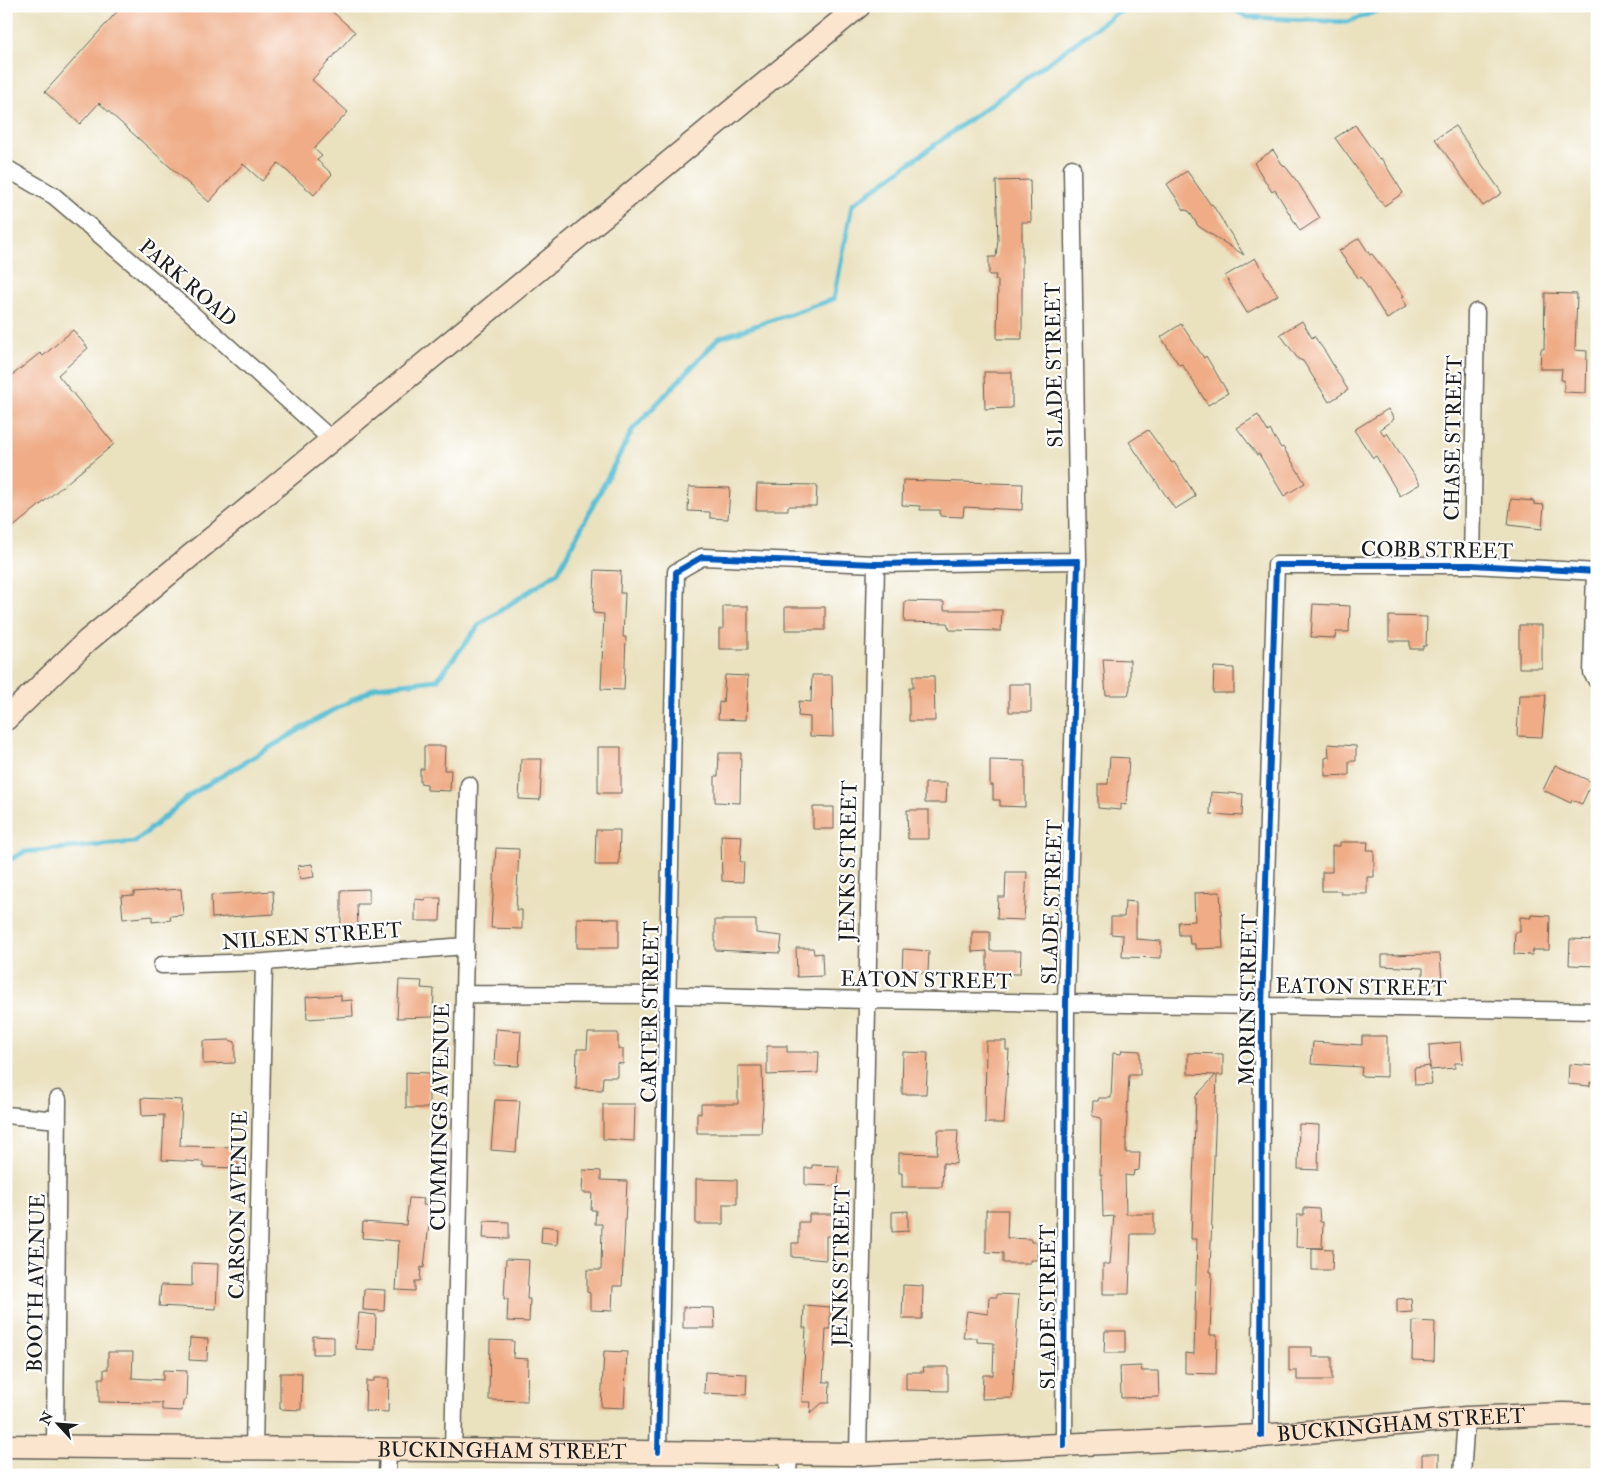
<svg xmlns="http://www.w3.org/2000/svg" width="1603" height="1481" font-family="'IM FELL Double Pica',serif">
	<rect width="100%" height="100%" fill="#fff"/>
	<filter id="ink" filterUnits="userSpaceOnUse"><feTurbulence type="fractalNoise" baseFrequency=".02" numOctaves="2"/><feDisplacementMap in="SourceGraphic" scale="10" xChannelSelector="R" yChannelSelector="G"/><feConvolveMatrix kernelMatrix="1 2 1 2 8 2 1 2 1" color-interpolation-filters="sRGB"/></filter>
	<filter id="wash" filterUnits="userSpaceOnUse"><feTurbulence type="fractalNoise" baseFrequency=".0096" numOctaves="4" result="noise"/><feDisplacementMap in="SourceGraphic" scale="20" xChannelSelector="R" yChannelSelector="G"/><feGaussianBlur stdDeviation="1.12" result="paint"/><feColorMatrix in="noise" values="0 0 0 0 0 0 0 0 0 0 0 0 0 0 0 0 0 1.4 0 .05"/><feComposite in="paint" operator="in"/></filter>
	<g filter="url(#wash)">
		<rect width="100%" height="100%" fill="#eae1bf"/>
		<g fill="none" stroke-linecap="round" stroke-linejoin="round">
			<!-- stream -->
			<path stroke="#56bed3" stroke-width="5" d="M1228,6L1247,17L1347,22L1391,6
				M6,862L24,852L135,842L193,793L321,717L376,687L437,680L480,624L558,572L633,429L719,338L834,299L852,205L1115,14L1137,6"/>
		</g>
		<g id="blocks">
			<!-- building -->
			<path fill="#efac86" d="M122,6H326L355,32L312,80L348,112L314,149L322,156L317,160L332,174L314,195L278,163L262,181L243,164L209,202L99,103L80,124L45,92Z
				M1355,125L1379,159L1381,158L1403,193L1384,206L1335,138Z
				M1455,126L1502,193L1483,206L1435,139Z
				M1273,150L1284,167L1285,166L1299,184L1320,218L1300,231L1275,190L1272,192L1254,163Z
				M1187,171L1211,205L1212,204L1244,255L1198,226L1189,211L1184,210L1167,184Z
				M1030,180L1031,222H1022V339H997L998,280H995L996,275H989V257H996L998,240L996,181Z
				M1359,238L1370,255L1372,254L1404,296L1402,298L1407,306L1387,319L1361,277L1359,279L1339,251Z
				M1255,258L1278,295L1247,313L1225,276Z
				M1545,293L1577,294L1575,350L1587,351L1586,393L1564,392V380H1561L1562,369H1540L1541,349H1544Z
				M1302,321L1312,338L1314,336L1326,353L1348,390L1329,402L1303,361L1298,359L1280,334Z
				M1181,324L1204,358L1206,356L1228,393L1208,405L1182,364L1179,365L1161,337Z
				M73,330L88,348L58,375L114,444L6,533V380L40,353L43,356Z
				M984,372H1012V408L985,409Z
				M1388,409L1394,419L1380,429L1384,436L1387,433L1420,484L1400,496L1376,456L1373,458L1354,430Z
				M1258,415L1268,432L1270,430L1281,448L1283,447L1305,483L1284,496L1259,454L1257,455L1237,428Z
				M1148,430L1172,463L1174,462L1196,496L1175,509L1129,442Z
				M903,480L1023,484L1022,510L964,507L963,517L940,516V510H920V506L902,505Z
				M757,484L817,485L816,506H788V510H756Z
				M689,487L730,488L728,519L710,518V512L688,511Z
				M1511,499L1534,501V504L1544,505L1542,529L1508,525Z
				M595,570L621,571L620,593H625L623,637H626L624,690L601,689L604,614L593,613Z
				M905,601L944,602V610H1002L1001,631L950,630L947,623L904,622Z
				M1313,604L1350,606L1349,632H1336L1335,638L1311,637Z
				M723,606H748V649H719V629H723Z
				M785,607H825V630H785Z
				M1389,616L1427,617L1426,646H1423V649H1410V641H1389Z
				M1519,625H1542V668H1519Z
				M1103,659L1130,660V688L1128,695H1106Z
				M1214,667L1234,668V693H1213Z
				M725,675L748,676L746,720L718,719L719,702L723,703Z
				M812,675H832L833,737L810,736V717L798,716L799,701L811,702Z
				M913,676H934L935,721H909V688H913Z
				M1009,684H1031V712H1009Z
				M1519,695H1546L1542,737L1517,736Z
				M1328,744L1356,746V761H1349V775L1325,776V758L1329,757Z
				M424,746H445L444,770H451L450,791L427,790V784L420,783V769H424Z
				M598,747H621V793H598Z
				M719,753H741L740,803L715,802V776H718Z
				M1110,757L1129,758L1126,805L1121,804V810L1098,808V784H1108Z
				M521,759H542L540,800L519,799Z
				M990,760L1025,761V807L1000,806V800H993V785H990Z
				M1555,765L1592,782L1582,804L1572,800L1571,803L1543,790Z
				M925,783H947L946,803H925Z
				M1211,792L1243,794L1242,816L1210,814Z
				M813,807H834V829H813Z
				M907,810H929V839H908Z
				M596,830H620L619,865H595Z
				M721,835L742,836L740,862H744L743,882L722,881Z
				M1340,842H1368L1367,850H1374V877H1367V894H1341V891H1322V872H1332V846H1340Z
				M496,848L519,849L516,910H522V929L491,928Z
				M312,864L314,877L300,879L298,866Z
				M1006,872H1027L1024,920L997,919L998,897H1005Z
				M181,889L183,915L170,916L171,920L152,922V916L123,919L121,896L134,895V892Z
				M369,889V904H357L358,927L341,928V890Z
				M273,891L274,914L212,918L211,895Z
				M1220,892L1223,948L1195,949V944H1190L1189,935H1179L1178,922L1195,921L1194,893Z
				M426,898H441L440,921H415V899L425,900Z
				M1125,901L1136,902V939L1161,941V958L1122,957L1123,935L1111,934V917H1124Z
				M1531,915L1550,916L1549,950H1533L1532,955L1514,954L1515,932H1520V917L1531,918Z
				M577,918L619,919V948H577Z
				M715,920H756V933L782,936L780,953L715,950Z
				M972,932H990V951H1021L1020,974H987V951L972,952Z
				M1570,939L1597,940V966L1569,965Z
				M796,948H813L814,954L822,953L823,976L797,977Z
				M903,949L929,951L928,973L902,972Z
				M1440,954L1442,983H1423V968L1382,966V955Z
				M399,980L422,981L421,988L434,989L433,1017L397,1018Z
				M341,995V1001L352,1000L353,1016L307,1019L306,997Z
				M496,1029L521,1031L519,1066L494,1065Z
				M588,1033H618V1049H623V1064L617,1063V1077H603L602,1090L576,1089L577,1049H587Z
				M1362,1036H1387V1077L1361,1076L1362,1067L1311,1064L1313,1042L1362,1045Z
				M229,1040L235,1042V1063L203,1064V1041Z
				M986,1041H1006V1050H1009L1004,1123H985Z
				M1461,1042L1463,1063H1455V1068L1430,1070L1432,1084L1415,1085L1414,1068L1430,1066V1069L1429,1045Z
				M767,1046H787V1052H819L818,1073L767,1075Z
				M1122,1050L1140,1051V1075H1129L1126,1136V1153H1140L1139,1170L1134,1171L1133,1176L1125,1175L1126,1214H1154V1234H1131L1129,1294H1103V1264H1110L1114,1216L1103,1217L1102,1175H1100L1101,1118L1092,1116L1093,1101H1098L1099,1098H1111L1113,1053L1121,1054Z
				M903,1052L928,1053L926,1094H902Z
				M1188,1053L1223,1054V1075H1217L1210,1272H1212L1210,1335H1217L1216,1374L1185,1373V1353L1194,1354L1197,1239H1191L1196,1096L1216,1075L1188,1074Z
				M1569,1064L1597,1066V1082H1590V1086L1568,1084Z
				M738,1066H762L763,1103L761,1133H697V1113L701,1114V1104H738Z
				M406,1072L429,1073V1108H406Z
				M141,1098L182,1100L180,1146L238,1147V1168L203,1167V1162L162,1160L164,1115L142,1116Z
				M495,1100L520,1101L516,1152L491,1150Z
				M603,1104H635L634,1141L603,1139Z
				M1299,1124L1319,1125L1318,1170L1298,1169Z
				M938,1130H958L956,1164L943,1163L942,1187H902V1173H899V1153L937,1154Z
				M812,1165L839,1166L838,1186L805,1185V1168H812Z
				M583,1170L601,1171V1180L627,1181L622,1286H613L612,1311L590,1310V1293L587,1292V1270H601L602,1224H595L596,1210H591L592,1193H582Z
				M696,1179L737,1180V1204H723V1224H696Z
				M409,1198L424,1199L423,1205L431,1206L424,1268L421,1267L420,1281H415V1291L396,1290L399,1241L362,1238L363,1222L406,1225Z
				M1304,1208L1319,1209L1320,1222H1323L1322,1248L1296,1247L1297,1215H1304Z
				M986,1210H1008L1007,1238L1031,1239V1242H1037V1260H1030V1263H1003V1253L986,1252Z
				M908,1211V1231L892,1232V1212Z
				M809,1214H833V1236H826V1260L792,1257V1243H799V1222H809Z
				M484,1221L509,1222V1239L483,1238Z
				M542,1226L558,1228L557,1245L541,1243Z
				M1312,1248L1333,1249L1332,1270H1312Z
				M506,1259L529,1260L527,1299H530L529,1322L507,1321L508,1299H504Z
				M192,1263L218,1264L216,1309L159,1306L161,1285L192,1286Z
				M903,1285L923,1286L922,1319H902Z
				M364,1289L385,1290L384,1311L363,1310Z
				M997,1294L1019,1295L1012,1398L982,1399L983,1375H993L994,1343L977,1342V1338H963L967,1311L988,1314L989,1297H997Z
				M1411,1298L1412,1312L1397,1313V1299Z
				M804,1305L830,1307V1329H826L823,1382H830L829,1403H822L810,1414L811,1402H802L806,1328H803Z
				M683,1307L714,1308L715,1328H683Z
				M359,1313L376,1315L375,1350L356,1349Z
				M1413,1321L1435,1322L1434,1361L1412,1360Z
				M1105,1331H1125V1353H1104Z
				M313,1336L334,1337V1354H313Z
				M190,1338L208,1339L207,1361L189,1360Z
				M490,1340L514,1341L513,1358L528,1359L527,1401L489,1400Z
				M1289,1347H1312V1357H1332V1380H1297V1371H1289Z
				M604,1351L627,1352L624,1408L601,1407Z
				M108,1352H133L132,1378L163,1380V1370L187,1371L186,1399L183,1402L182,1411L162,1410V1403L99,1402V1378H104V1369H108Z
				M1141,1366L1142,1371H1158L1159,1397L1121,1398L1120,1367Z
				M923,1367H948V1391L906,1390V1372H924Z
				M705,1372L747,1374L746,1395L704,1393Z
				M280,1373H302L301,1410L280,1409Z
				M374,1378H389L388,1412L365,1411L366,1381H374Z
				M1422,1454H1439V1475H1422Z"/>
		</g>
	</g>
	<g filter="url(#ink)">
		<use href="#blocks" fill-opacity="0" stroke="#646155" stroke-width="1"/>
		<g fill="none" stroke-linecap="round" stroke-linejoin="round">
			<!-- minor casing -->
			<g stroke="#646155" stroke-width="19">
				<path id="minor" d="M6,168L54,196L181,304L333,441
					M1072,168L1078,561
					M1472,565L1476,312
					M1595,572L1592,673L1597,681
					M162,965L264,962L465,946
					M464,994L666,995L867,1000L1597,1011
					M6,1115L58,1120
					M1261,1436L1262,1008L1276,565H1472L1597,572
					M55,1446L58,1099
					M254,1448L264,962
					M453,1450L469,785
					M658,1452L676,572L702,557L876,564L1078,561L1066,1003L1064,1446
					M858,1454L876,564
					M387,1475L388,1449
					M788,1475L789,1453
					M1462,1475L1466,1418"/>
			</g>
			<!-- secondary casing -->
			<g stroke="#646155" stroke-width="25">
				<g id="secondary">
					<path d="M6,719L87,641L859,6"/>
					<path id="s1" d="M6,1446L858,1454L1261,1436L1466,1418L1563,1414L1597,1415"/>
				</g>
			</g>
			<!-- minor -->
			<use href="#minor" stroke="#fff" stroke-width="16"/>
			<!-- secondary -->
			<use href="#secondary" stroke="#fce5cf" stroke-width="22"/>
			<!-- cycleway casing -->
			<g stroke="#fff" stroke-width="9">
				<path id="cycleway" d="M1261,1436L1262,1008L1276,565H1472L1597,572
					M658,1452L676,572L702,557L876,564L1078,561L1066,1003L1064,1446"/>
			</g>
			<!-- cycleway -->
			<use href="#cycleway" stroke="#0057b8" stroke-width="6"/>
		</g>
	</g>
	<g text-anchor="middle" stroke-width="4.5" stroke-linejoin="round" paint-order="stroke">
		<!-- street labels -->
		<g font-size="21" fill="#1c1c1c" stroke="#fff">
			<text transform="translate(188 283) rotate(41)" y="7">PARK ROAD</text>
			<text transform="translate(1054 365) rotate(-91)" y="7">SLADE STREET</text>
			<text transform="translate(1453 438) rotate(-89)" y="7">CHASE STREET</text>
			<text transform="translate(1437 550) rotate(1)" y="7">COBB STREET</text>
			<text transform="translate(848 861) rotate(-89)" y="7">JENKS STREET</text>
			<text transform="translate(1052 902) rotate(-88)" y="7">SLADE STREET</text>
			<text transform="translate(312 936) rotate(-4)" y="7">NILSEN STREET</text>
			<text transform="translate(926 980) rotate(1)" y="7">EATON STREET</text>
			<text transform="translate(1361 987) rotate(1)" y="7">EATON STREET</text>
			<text transform="translate(1248 1000) rotate(-89)" y="7">MORIN STREET</text>
			<text transform="translate(650 1012) rotate(-89)" y="7">CARTER STREET</text>
			<text transform="translate(440 1117) rotate(-89)" y="7">CUMMINGS AVENUE</text>
			<text transform="translate(238 1205) rotate(-89)" y="7">CARSON AVENUE</text>
			<text transform="translate(841 1266) rotate(-89)" y="7">JENKS STREET</text>
			<text transform="translate(36 1283) rotate(-89)" y="7">BOOTH AVENUE</text>
			<text transform="translate(1048 1307) rotate(-90)" y="7">SLADE STREET</text>
			<text dy="7" stroke="none"><textPath href="#s1" startOffset="1396">BUCKINGHAM STREET</textPath></text>
			<text dy="7" stroke="none"><textPath href="#s1" startOffset="496">BUCKINGHAM STREET</textPath></text>
		</g>
	</g>
	<!-- margin -->
	<rect width="1603" height="1481" fill="none" stroke="#fff" stroke-width="25"/>
	<!-- north arrow -->
	<g transform="translate(58 1424) rotate(296)" stroke="#ffffff" stroke-width="4" paint-order="stroke">
	<path d="M0-4L9 19L0 12L-9 19Z" fill="#1c1c1c"/>
	<text y="-8" font-size="14" font-weight="bold" text-anchor="middle" fill="#1c1c1c">N</text>
	</g>
</svg>
